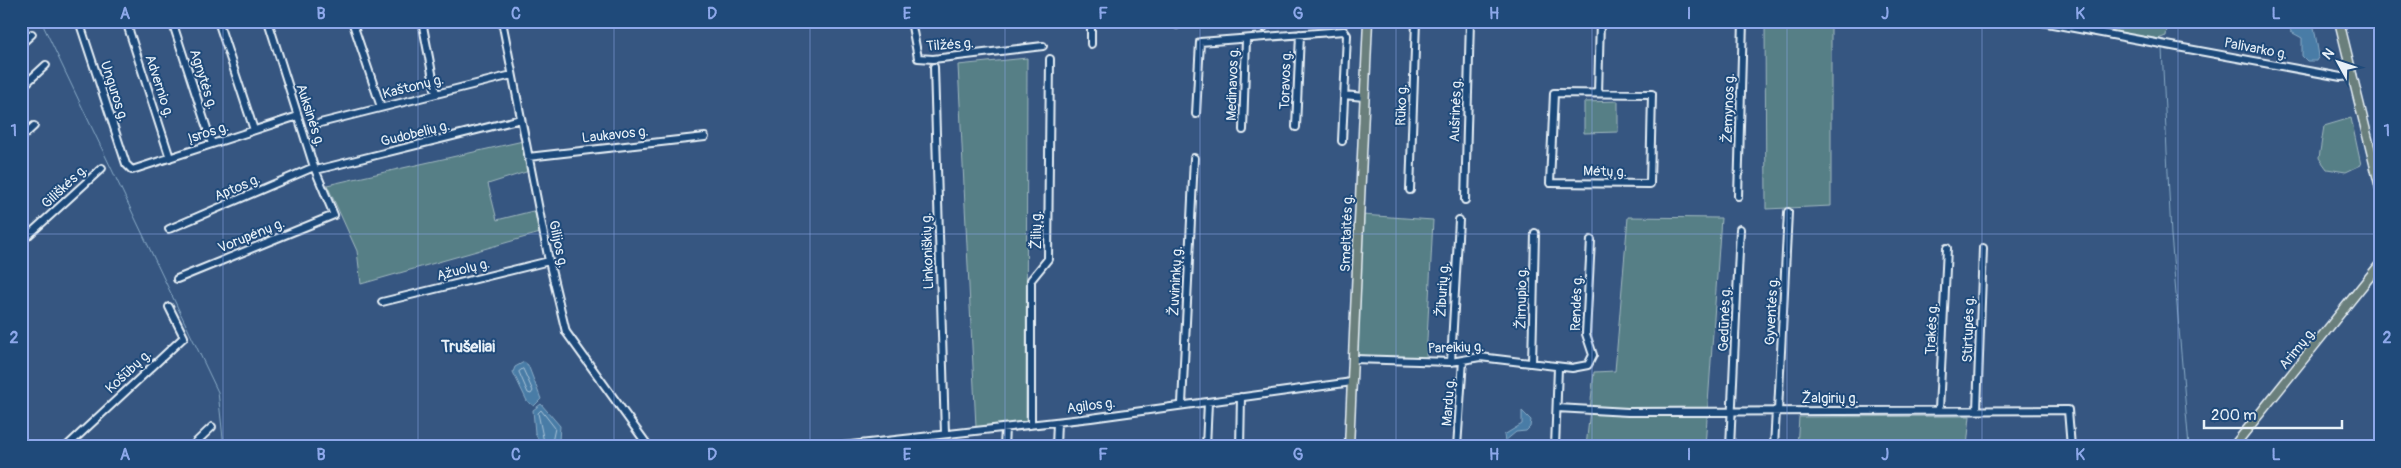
<svg xmlns="http://www.w3.org/2000/svg" width="2401" height="468" font-family="Pangolin,sans-serif">
	<rect width="100%" height="100%" fill="#365681"/>
	<filter id="ink" filterUnits="userSpaceOnUse"><feTurbulence type="fractalNoise" baseFrequency=".02" numOctaves="2"/><feDisplacementMap in="SourceGraphic" scale="10" xChannelSelector="R" yChannelSelector="G"/><feConvolveMatrix kernelMatrix="1 2 1 2 8 2 1 2 1" color-interpolation-filters="sRGB"/></filter>
	<g filter="url(#ink)">
		<!-- green -->
		<path fill="#577f86" stroke="#a0b8bf" d="M2045,21H2168L2166,36L2158,39Z
			M1831,22V206L1766,209L1765,24Z
			M1027,58L1026,422L976,427L958,65Z
			M1618,101V132L1584,133V102Z
			M2351,118L2361,165L2346,172L2327,169L2319,158L2324,126Z
			M523,141L529,171L488,184L497,220L537,210L540,233L361,284L357,251L327,185Z
			M1362,215L1433,220L1426,360L1356,358Z
			M1628,217L1721,218L1705,447H1586L1594,372L1615,371Z
			M1970,416L1967,447H1797L1799,417Z"/>
		<!-- water -->
		<path fill="#497ca6" stroke="#89abc7" d="M2288,21H2313L2319,56L2316,61H2307L2302,56V38L2291,32Z
			M524,362L528,365L541,399L534,406L527,401L513,372L515,367Z
			M541,404L560,426L559,441L554,446L542,447L535,433L533,410Z
			M1522,411L1531,420L1530,427L1526,431L1516,432L1505,441L1504,435L1522,424Z"/>
		<g fill="none" stroke-linecap="round" stroke-linejoin="round">
			<!-- shore -->
			<path stroke="#a8c2d7" stroke-width="1" d="M523,369L533,391L531,394L528,393L519,372Z
				M545,447L538,413L541,410L555,428L551,447"/>
			<!-- stream -->
			<path stroke="#89abc7" stroke-width="1" d="M41,21L218,392L224,447
				M2162,48L2171,235L2189,447"/>
			<!-- minor casing -->
			<g stroke="#e8f1f8" stroke-width="10">
				<path id="minor" d="M79,21L126,164L132,170L295,117
					M126,21L170,158
					M172,21L212,144
					M218,21L254,130
					M352,21L381,107
					M422,21L436,94
					M502,21L549,261L566,332L649,447
					M911,21L918,58L933,59L1043,46
					M1091,21V44
					M2036,21L2341,77L2353,76
					M1177,25V21
					M1264,27L1265,21
					M21,44L32,34
					M934,67L945,434
					M21,88L46,65
					M1554,93L1652,94L1650,184L1550,183Z
					M1598,93L1600,21
					M1344,95L1364,97
					M1196,114L1200,42L1344,31L1347,35L1342,141
					M320,123L512,75
					M1296,127L1300,34
					M1243,130L1246,39
					M21,138L34,126
					M528,157L705,137
					M316,170L521,119
					M1410,190L1416,21
					M1738,196L1743,21
					M1465,200L1470,21
					M169,229L314,167
					M21,242L102,168
					M177,279L334,215L314,167L268,21
					M382,302L549,261
					M1353,359L1451,362L1480,357L1572,368L1588,365L1593,355L1586,334L1591,240
					M1451,362L1459,220
					M1532,363L1535,233
					M1182,404L1194,158
					M1557,408L1628,412L2068,410L2071,447
					M1939,410L1947,248
					M1977,410L1983,248
					M1778,411L1788,212
					M1031,425V280L1048,259L1050,59
					M66,447L184,337L169,307
					M191,447L212,427
					M833,447L1091,418L1352,382
					M1004,447L1005,428
					M1056,447L1057,422
					M1206,447L1208,402
					M1240,447L1241,397
					M1457,447L1463,360
					M1555,447L1558,368
					M1730,447L1740,229
					M1774,447L1776,410"/>
			</g>
			<!-- major casing -->
			<g stroke="#e8f1f8" stroke-width="11">
				<path id="major" d="M2339,21L2380,188
					M1349,447L1368,21
					M2233,447L2380,264"/>
			</g>
			<!-- minor -->
			<use href="#minor" stroke="#1f4a7a" stroke-width="6"/>
			<!-- major -->
			<use href="#major" stroke="#6b7f7c" stroke-width="8"/>
		</g>
	</g>
	<!-- grid -->
	<path fill="none" stroke="#8da8ea" stroke-width="1" stroke-opacity="0.55" d="M223,21V447M418,21V447M614,21V447M810,21V447M1005,21V447M1200,21V447M1396,21V447M1592,21V447M1787,21V447M1982,21V447M2178,21V447M21,234H2380"/>
	<g text-anchor="middle" stroke-width="4" stroke-linejoin="round" paint-order="stroke">
		<!-- street labels -->
		<g font-size="14" fill="#e8f1f8" stroke="#1f4a7a">
			<text transform="translate(950 44) rotate(-4)" y="5">Tilžės g.</text>
			<text transform="translate(2256 48) rotate(11)" y="5">Palivarko g.</text>
			<text transform="translate(204 79) rotate(72)" y="5">Agnytės g.</text>
			<text transform="translate(1285 80) rotate(-88)" y="5">Toravos g.</text>
			<text transform="translate(1232 84) rotate(-88)" y="5">Medinavos g.</text>
			<text transform="translate(160 86) rotate(72)" y="5">Advernio g.</text>
			<text transform="translate(413 86) rotate(-14)" y="5">Kaštonų g.</text>
			<text transform="translate(115 91) rotate(72)" y="5">Unguros g.</text>
			<text transform="translate(1401 105) rotate(-88)" y="5">Rūko g.</text>
			<text transform="translate(1728 108) rotate(-88)" y="5">Žemynos g.</text>
			<text transform="translate(1455 110) rotate(-88)" y="5">Aušrinės g.</text>
			<text transform="translate(311 115) rotate(72)" y="5">Auksinės g.</text>
			<text transform="translate(208 132) rotate(-18)" y="5">Įsros g.</text>
			<text transform="translate(415 133) rotate(-14)" y="5">Gudobelių g.</text>
			<text transform="translate(615 134) rotate(-6)" y="5">Laukavos g.</text>
			<text transform="translate(1605 171) rotate(1)" y="5">Mėtų g.</text>
			<text transform="translate(64 186) rotate(-43)" y="5">Giliškės g.</text>
			<text transform="translate(237 187) rotate(-23)" y="5">Aptos g.</text>
			<text transform="translate(1036 230) rotate(-90)" y="5">Žilių g.</text>
			<text transform="translate(1346 233) rotate(-88)" y="5">Smeltaitės g.</text>
			<text transform="translate(251 235) rotate(-22)" y="5">Vorupėnų g.</text>
			<text transform="translate(559 244) rotate(78)" y="5">Gilijos g.</text>
			<text transform="translate(927 251) rotate(-92)" y="5">Linkoniškių g.</text>
			<text transform="translate(463 269) rotate(-14)" y="5">Ąžuolų g.</text>
			<text transform="translate(1175 281) rotate(-87)" y="5">Žuvininkų g.</text>
			<text transform="translate(1442 290) rotate(-87)" y="5">Žiburių g.</text>
			<text transform="translate(1521 298) rotate(-89)" y="5">Žirnupio g.</text>
			<text transform="translate(1576 303) rotate(-88)" y="5">Rendės g.</text>
			<text transform="translate(1771 311) rotate(-87)" y="5">Gyventės g.</text>
			<text transform="translate(1724 319) rotate(-88)" y="5">Gedūnės g.</text>
			<text transform="translate(1931 329) rotate(-87)" y="5">Trakės g.</text>
			<text transform="translate(1968 329) rotate(-88)" y="5">Stirtupės g.</text>
			<text transform="translate(1456 347) rotate(-2)" y="5">Pareikių g.</text>
			<text transform="translate(2297 348) rotate(-51)" y="5">Arimų g.</text>
			<text transform="translate(128 371) rotate(-43)" y="5">Košūbų g.</text>
			<text x="1830" y="403">Žalgirių g.</text>
			<text transform="translate(1448 402) rotate(-86)" y="5">Mardu g.</text>
			<text transform="translate(1091 405) rotate(-7)" y="5">Agilos g.</text>
		</g>
		<!-- quarter labels -->
		<g font-size="16" font-weight="bold" fill="#e8f1f8" stroke="#1f4a7a">
			<text x="468" y="352">Trušeliai</text>
		</g>
	</g>
	<!-- margin -->
	<rect width="2401" height="468" fill="none" stroke="#1f4a7a" stroke-width="55"/>
	<!-- north arrow -->
	<g transform="translate(2338 62) rotate(310)" stroke="#1f4a7a" stroke-width="4" paint-order="stroke">
	<path d="M0-4L9 19L0 12L-9 19Z" fill="#e8f1f8"/>
	<text y="-8" font-size="14" font-weight="bold" text-anchor="middle" fill="#e8f1f8">N</text>
	</g>
	<!-- scale -->
	<path d="M2204 420v8h138v-8" fill="none" stroke="#e8f1f8" stroke-width="2.5"/>
	<text x="2211" y="420" font-size="15" fill="#e8f1f8" stroke="#1f4a7a" stroke-width="4" paint-order="stroke">200 m</text>
	<rect x="28" y="28" width="2346" height="412" fill="none" stroke="#8da8ea" stroke-width="2"/>
	<g font-size="16" text-anchor="middle" font-weight="bold" fill="#8da8ea">
		<text x="125" y="19">A</text>
		<text x="321" y="19">B</text>
		<text x="516" y="19">C</text>
		<text x="712" y="19">D</text>
		<text x="907" y="19">E</text>
		<text x="1103" y="19">F</text>
		<text x="1298" y="19">G</text>
		<text x="1494" y="19">H</text>
		<text x="1689" y="19">I</text>
		<text x="1885" y="19">J</text>
		<text x="2080" y="19">K</text>
		<text x="2276" y="19">L</text>
		<text x="14" y="136">1</text>
		<text x="2387" y="136">1</text>
		<text x="14" y="343">2</text>
		<text x="2387" y="343">2</text>
		<text x="125" y="460">A</text>
		<text x="321" y="460">B</text>
		<text x="516" y="460">C</text>
		<text x="712" y="460">D</text>
		<text x="907" y="460">E</text>
		<text x="1103" y="460">F</text>
		<text x="1298" y="460">G</text>
		<text x="1494" y="460">H</text>
		<text x="1689" y="460">I</text>
		<text x="1885" y="460">J</text>
		<text x="2080" y="460">K</text>
		<text x="2276" y="460">L</text>
	</g>
</svg>
